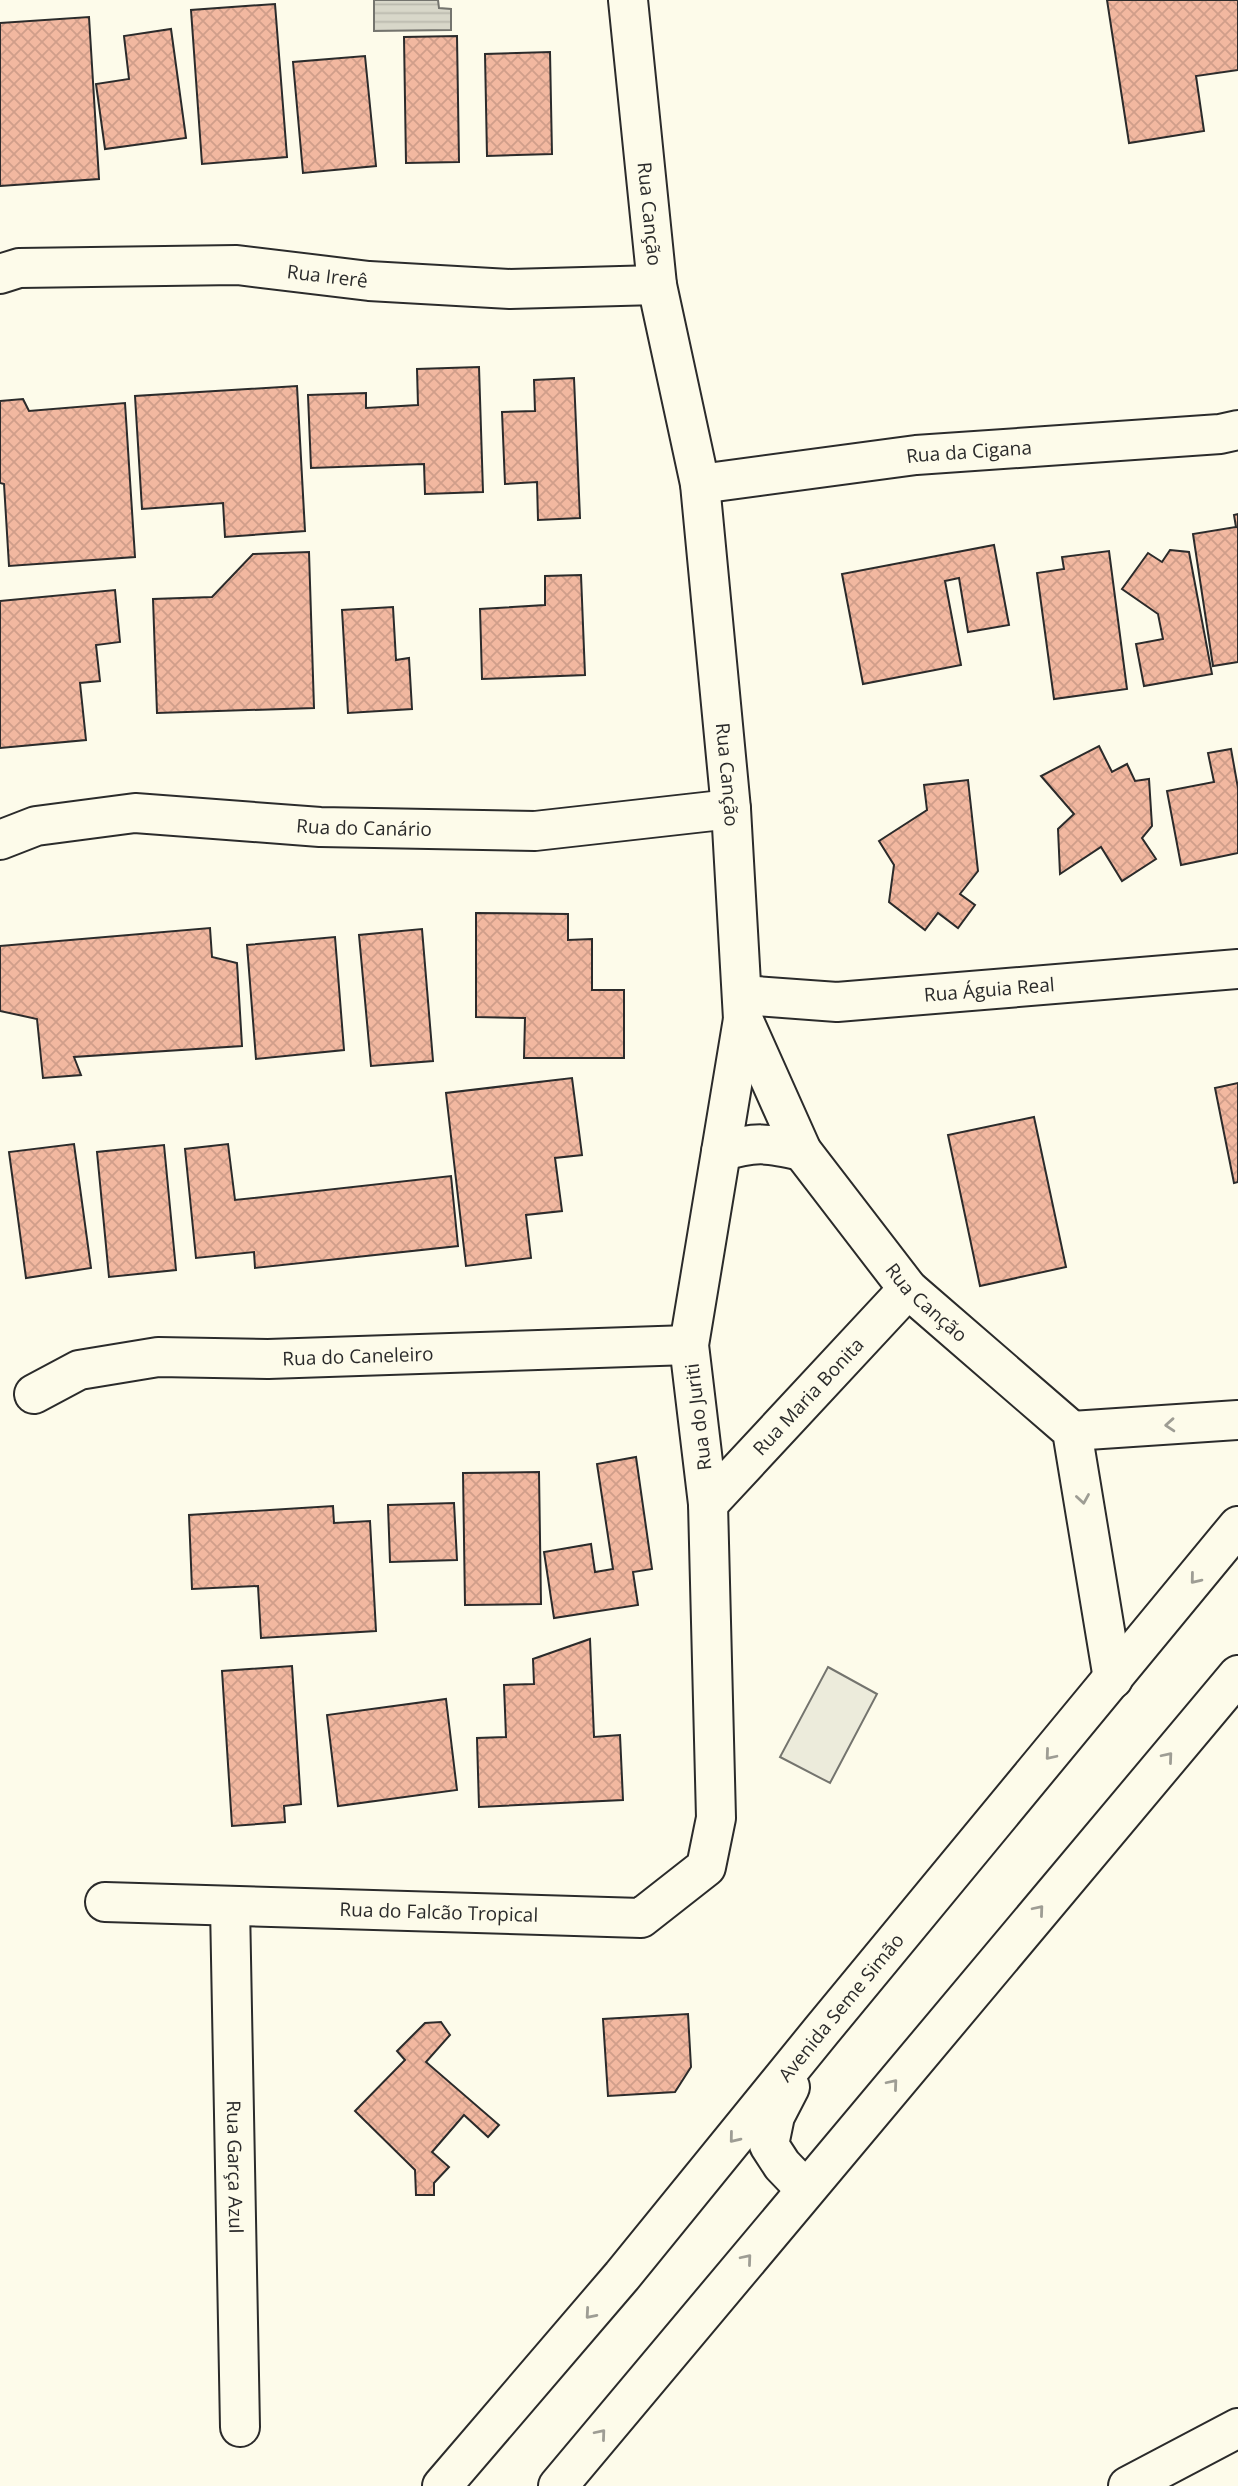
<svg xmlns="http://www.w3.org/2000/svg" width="1238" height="2486" font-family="'Open Sans',sans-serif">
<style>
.pitch{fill:#ecebdb;stroke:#74746e;stroke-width:2}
.water{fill:url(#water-rules);stroke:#74746e;stroke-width:2}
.building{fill:url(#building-cross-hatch);stroke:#2b2b2b;stroke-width:2}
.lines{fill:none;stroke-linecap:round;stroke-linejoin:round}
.minor-casing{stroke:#2b2b2b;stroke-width:42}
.major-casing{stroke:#2b2b2b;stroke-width:42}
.minor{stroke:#fdfbea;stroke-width:38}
.major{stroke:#fdfbea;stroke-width:38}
.oneway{stroke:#9e9d94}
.labels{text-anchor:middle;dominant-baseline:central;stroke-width:5;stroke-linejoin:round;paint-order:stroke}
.street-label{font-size:19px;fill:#2b2b2b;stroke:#fdfbea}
</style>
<defs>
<pattern id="water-rules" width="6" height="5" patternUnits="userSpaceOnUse" patternTransform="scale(1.75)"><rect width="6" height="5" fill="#d8d7c9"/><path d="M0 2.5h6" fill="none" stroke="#bab9ad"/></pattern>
<pattern id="building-cross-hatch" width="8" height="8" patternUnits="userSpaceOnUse" patternTransform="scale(1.75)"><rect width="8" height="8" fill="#f2b8a0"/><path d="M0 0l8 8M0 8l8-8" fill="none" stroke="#d09e8a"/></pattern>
</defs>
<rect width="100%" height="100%" fill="#fdfbea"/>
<polygon class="pitch" points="828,1667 877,1694 830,1783 780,1757"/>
<polygon class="water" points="374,0 438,0 439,8 451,9 451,30 374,31"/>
<g class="building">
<polygon points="1107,0 1238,0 1238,70 1196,76 1204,131 1129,143"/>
<polygon points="275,4 287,157 202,164 191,10"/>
<polygon points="89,17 99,179 0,186 0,23"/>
<polygon points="171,29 186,138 105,149 96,84 129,79 124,36"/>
<polygon points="457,36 459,162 406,163 404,37"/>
<polygon points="550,52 552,154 487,156 485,54"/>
<polygon points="365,56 376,166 303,173 293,62"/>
<polygon points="479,367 483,492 425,494 424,464 311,468 308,395 366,393 366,408 418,405 417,369"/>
<polygon points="574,378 580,518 538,520 537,482 505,484 502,412 535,411 534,380"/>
<polygon points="297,386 305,531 225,537 223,503 142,509 135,396"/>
<polygon points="23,399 29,411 125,403 135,557 9,566 4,484 0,483 0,401"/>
<polygon points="1238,514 1238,662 1213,666 1193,534 1236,527 1234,515"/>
<polygon points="994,545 1009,625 968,632 959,578 945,581 961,665 863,684 842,574"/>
<polygon points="1170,550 1189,552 1212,674 1144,686 1136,644 1163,639 1158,614 1122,589 1148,553 1162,562"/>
<polygon points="1109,551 1127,689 1054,699 1037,573 1064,569 1062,557"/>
<polygon points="309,552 314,708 157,713 153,599 212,597 253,554"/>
<polygon points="581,575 585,675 482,679 480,609 545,605 545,576"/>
<polygon points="115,590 120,642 96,645 100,681 80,683 86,740 0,748 0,601"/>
<polygon points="393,607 396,660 409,658 412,709 348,713 342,610"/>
<polygon points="1099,746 1112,772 1127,764 1135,781 1149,779 1152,826 1142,838 1156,859 1122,881 1101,847 1060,874 1058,829 1074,814 1041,776"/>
<polygon points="1231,749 1238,788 1238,853 1181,865 1167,791 1214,782 1208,753"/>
<polygon points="968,780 978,871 960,894 975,905 958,928 938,913 925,930 889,902 894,865 879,841 927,810 924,785"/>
<polygon points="476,913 568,914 568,940 592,939 592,990 624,990 624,1058 524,1058 525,1018 476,1017"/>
<polygon points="210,928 212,957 237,963 242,1046 74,1057 81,1075 43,1078 37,1019 0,1011 0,946"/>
<polygon points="422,929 433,1061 371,1066 359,935"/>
<polygon points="335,937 344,1050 256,1059 247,945"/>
<polygon points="572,1078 582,1155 555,1158 562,1211 526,1215 531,1258 466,1266 446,1093"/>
<polygon points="1238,1083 1238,1182 1234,1183 1215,1088"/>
<polygon points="1034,1117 1066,1267 980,1286 948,1135"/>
<polygon points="74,1144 91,1268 26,1278 9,1152"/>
<polygon points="228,1144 235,1200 451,1176 458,1246 255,1268 254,1252 196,1258 185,1149"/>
<polygon points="164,1145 176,1270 109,1277 97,1152"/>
<polygon points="636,1457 652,1569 633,1572 638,1605 554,1618 544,1552 591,1544 595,1572 613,1569 597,1464"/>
<polygon points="539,1472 541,1604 465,1605 463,1473"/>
<polygon points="454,1503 457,1560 390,1562 388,1505"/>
<polygon points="333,1506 334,1523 370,1521 376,1631 261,1638 258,1586 192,1589 189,1515"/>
<polygon points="590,1639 594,1737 620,1735 623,1800 479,1807 477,1738 506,1737 504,1685 534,1684 533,1659"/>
<polygon points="292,1666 301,1804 284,1806 285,1822 232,1826 222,1671"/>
<polygon points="446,1699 457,1790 338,1806 327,1715"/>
<polygon points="688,2014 691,2067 675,2092 608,2096 603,2019"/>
<polygon points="441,2022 450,2035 426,2062 499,2125 488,2137 464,2115 432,2152 449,2167 434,2183 434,2195 416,2195 415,2170 355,2111 405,2060 397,2051 425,2023"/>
</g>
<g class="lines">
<g class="minor-casing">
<g id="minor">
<path id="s1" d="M628,0L657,285L700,484L731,809L743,1019L802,1151L908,1289L1072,1431L1113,1679"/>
<path id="s2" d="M0,274L19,268L237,265L369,281L510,289L657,285"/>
<path id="s3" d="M700,484L916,455L1220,434L1238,430"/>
<path id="s4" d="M0,840L36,826L135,813L320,827L535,831L731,809"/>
<path id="s5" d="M742,995L837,1002L1238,969"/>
<path d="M721,1152C755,1141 767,1143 802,1151"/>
<path id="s6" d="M34,1394L79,1370L158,1357L268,1359L689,1345"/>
<polyline points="1072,1431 1238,1420"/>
<path id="s7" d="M708,1504L908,1289"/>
<path id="s8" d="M105,1902L641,1918L706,1867L716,1818L708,1504L689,1345L743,1019"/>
<path id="s9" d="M230,1906L240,2427"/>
<polyline points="1128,2486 1238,2428"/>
</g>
</g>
<g class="major-casing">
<g id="major">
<polyline points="790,2087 775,2116 769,2145 782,2165 805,2189"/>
<path id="s10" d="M442,2486L622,2276L822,2030L1238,1526"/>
<polyline points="558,2486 1238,1675"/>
</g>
</g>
<use href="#minor" class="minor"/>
<use href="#major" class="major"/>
</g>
<defs><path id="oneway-chevron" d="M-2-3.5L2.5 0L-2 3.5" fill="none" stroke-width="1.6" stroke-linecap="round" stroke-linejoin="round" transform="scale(1.75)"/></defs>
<g class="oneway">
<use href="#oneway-chevron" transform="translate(1170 1425) rotate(176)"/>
<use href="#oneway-chevron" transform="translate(1083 1499) rotate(81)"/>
<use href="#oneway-chevron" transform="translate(1195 1579) rotate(129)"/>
<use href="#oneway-chevron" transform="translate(1050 1755) rotate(130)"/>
<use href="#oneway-chevron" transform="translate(1168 1757) rotate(-50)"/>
<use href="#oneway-chevron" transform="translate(1039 1910) rotate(-50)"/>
<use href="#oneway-chevron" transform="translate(893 2084) rotate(-50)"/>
<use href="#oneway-chevron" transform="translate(734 2138) rotate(129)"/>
<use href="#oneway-chevron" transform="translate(747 2259) rotate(-50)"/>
<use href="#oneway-chevron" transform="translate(590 2314) rotate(131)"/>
<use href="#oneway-chevron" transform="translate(601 2434) rotate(-50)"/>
</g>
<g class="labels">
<g class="street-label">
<text stroke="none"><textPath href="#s1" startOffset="215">Rua Canção</textPath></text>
<text stroke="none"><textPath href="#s2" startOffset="329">Rua Irerê</textPath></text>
<text stroke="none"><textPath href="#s3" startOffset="271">Rua da Cigana</textPath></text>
<text stroke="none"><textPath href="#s1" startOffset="782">Rua Canção</textPath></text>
<text stroke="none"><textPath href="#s4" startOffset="368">Rua do Canário</textPath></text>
<text stroke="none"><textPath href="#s5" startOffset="248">Rua Águia Real</textPath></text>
<text stroke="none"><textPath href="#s1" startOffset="1368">Rua Canção</textPath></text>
<text stroke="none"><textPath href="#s6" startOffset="331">Rua do Caneleiro</textPath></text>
<text stroke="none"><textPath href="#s7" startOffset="147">Rua Maria Bonita</textPath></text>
<text transform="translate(698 1417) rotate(-97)">Rua do Juriti</text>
<text stroke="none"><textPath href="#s8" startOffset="334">Rua do Falcão Tropical</textPath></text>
<text stroke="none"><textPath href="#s10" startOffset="623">Avenida Seme Simão</textPath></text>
<text stroke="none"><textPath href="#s9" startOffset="261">Rua Garça Azul</textPath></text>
</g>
</g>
</svg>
